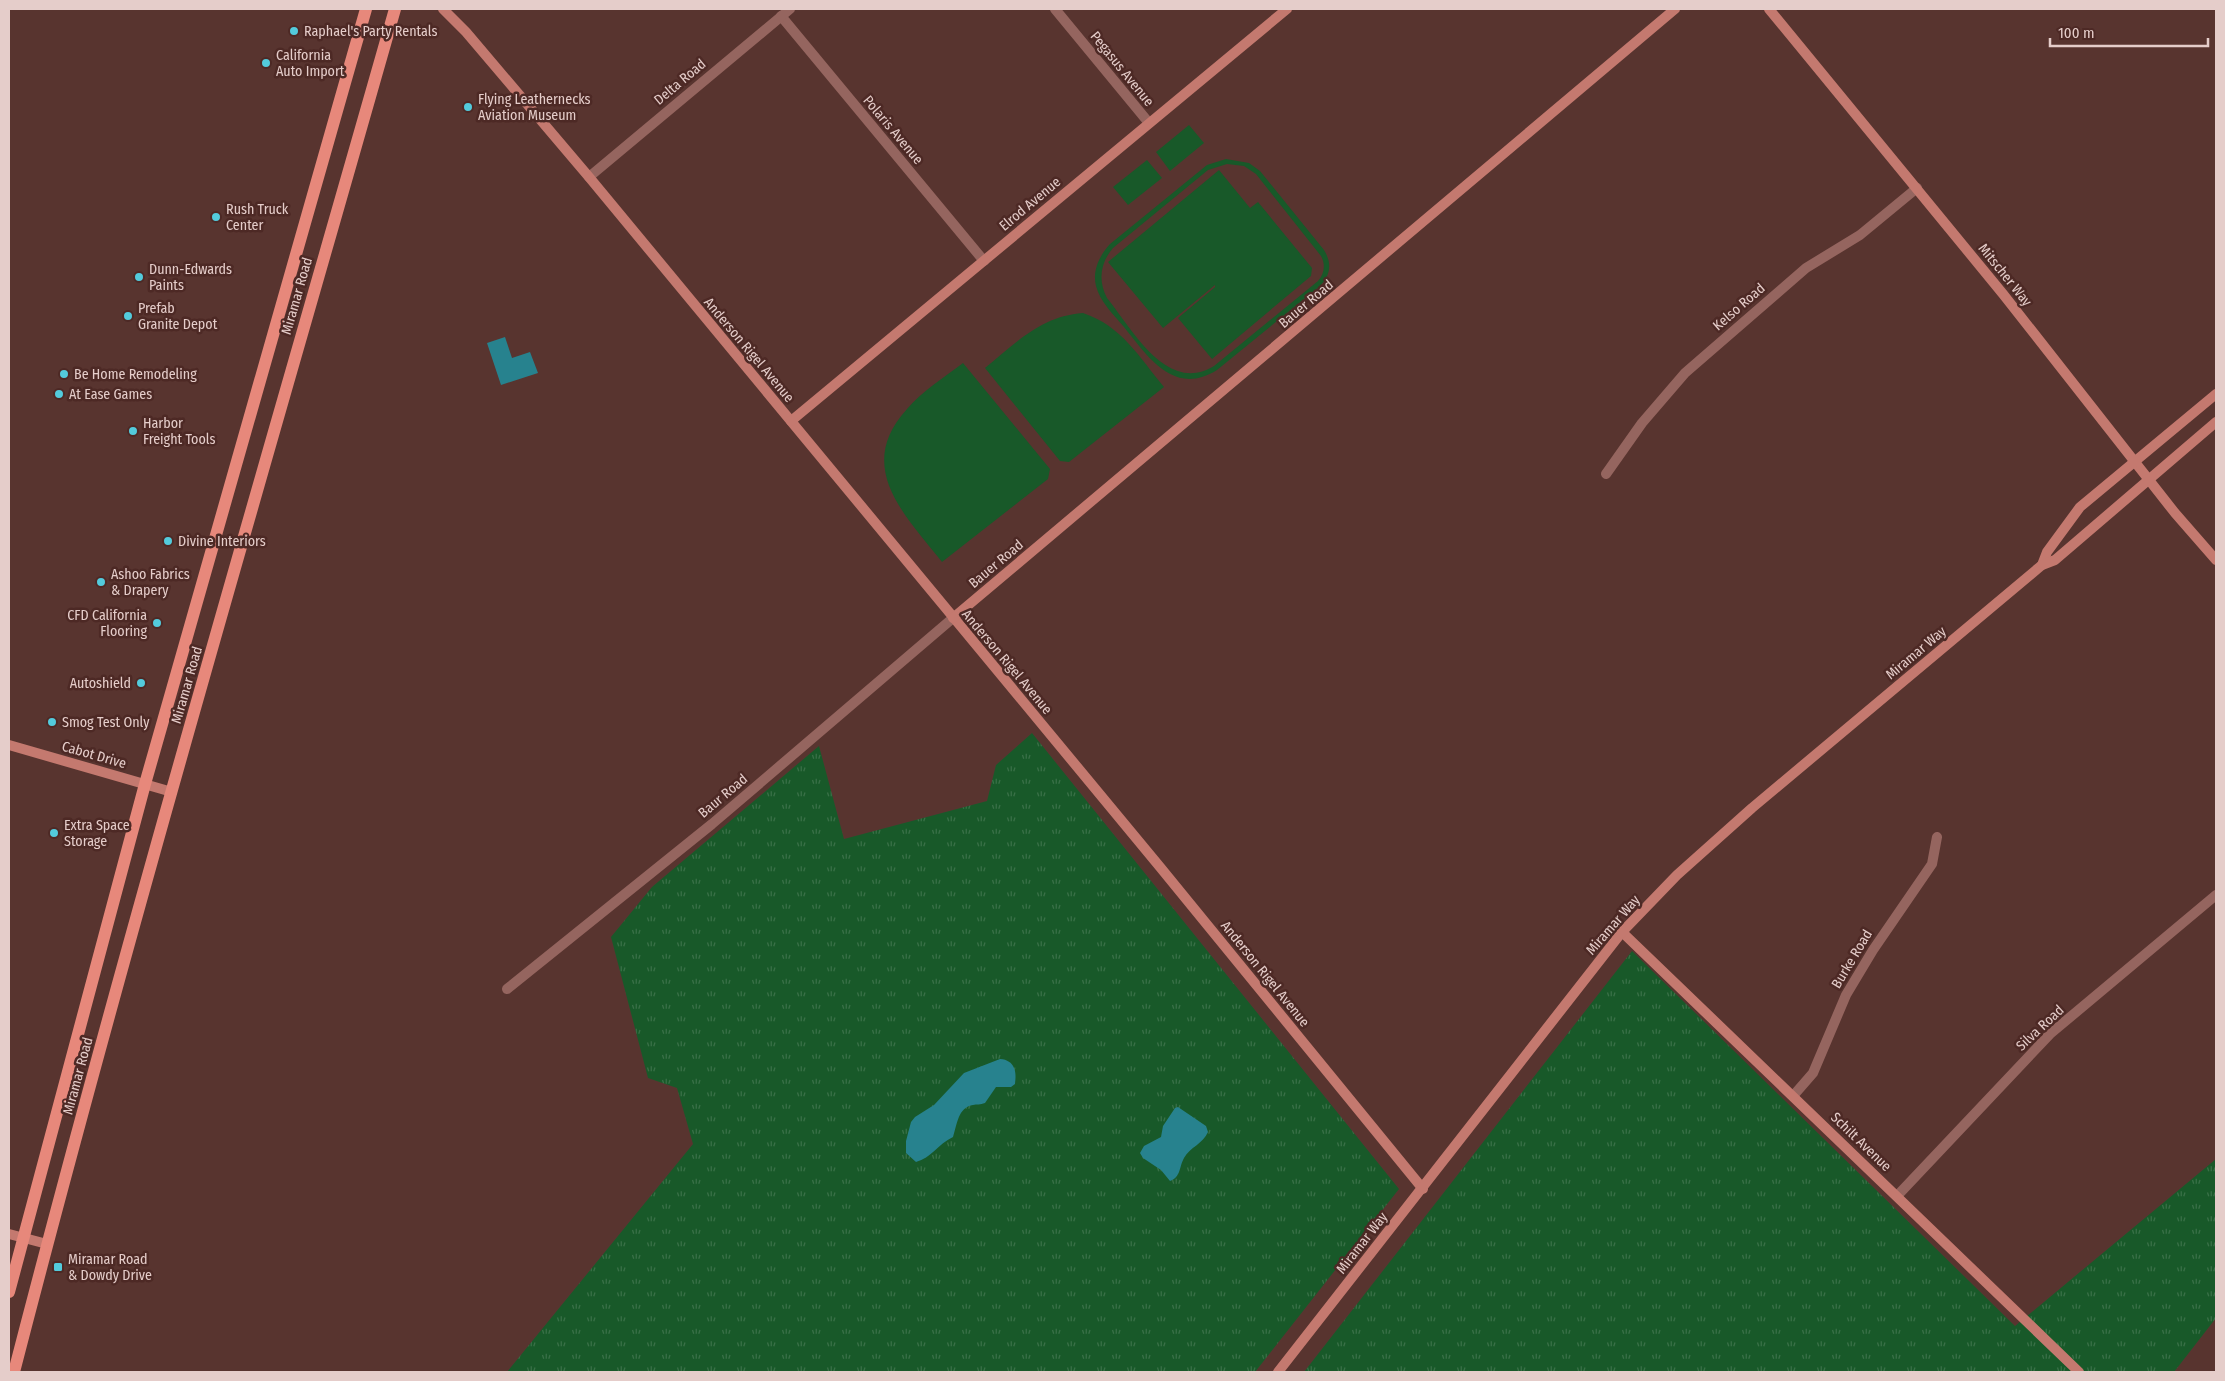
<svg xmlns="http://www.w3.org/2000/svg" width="2225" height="1381" font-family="'Fira Sans Condensed',sans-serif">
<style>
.grass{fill:url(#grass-tufts)}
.pitch{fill:#185929;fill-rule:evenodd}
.water{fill:#27828e}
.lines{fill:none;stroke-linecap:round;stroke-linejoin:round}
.street{stroke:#95655f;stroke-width:10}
.secondary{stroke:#c4796f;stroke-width:10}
.primary{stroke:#e7887b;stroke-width:12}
.poi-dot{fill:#53cbdc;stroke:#4d2925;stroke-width:2}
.labels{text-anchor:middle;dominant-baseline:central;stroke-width:5;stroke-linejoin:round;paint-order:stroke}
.poi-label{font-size:14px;fill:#e5cdca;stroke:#4d2925;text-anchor:start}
.street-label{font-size:14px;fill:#e5cdca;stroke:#4d2925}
</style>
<defs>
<pattern id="grass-tufts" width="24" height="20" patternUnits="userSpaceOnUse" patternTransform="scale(1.25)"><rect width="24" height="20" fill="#185929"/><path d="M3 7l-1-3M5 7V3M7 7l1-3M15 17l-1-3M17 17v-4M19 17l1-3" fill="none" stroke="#397047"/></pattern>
</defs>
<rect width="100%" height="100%" fill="#58342f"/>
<g class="grass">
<polygon points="1032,733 1399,1189 1255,1372 507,1372 693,1144 677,1088 648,1078 611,937 652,887 819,746 844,839 987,801 996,765"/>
<polygon points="1632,951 2015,1326 2216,1159 2216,1318 2174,1372 1304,1372"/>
</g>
<g class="pitch">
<polygon points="1189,125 1204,143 1170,171 1156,152"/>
<path d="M1226,159L1249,163L1260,171L1324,250C1332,263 1331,275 1320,286L1217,370C1174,397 1148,357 1124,327C1114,315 1100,302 1096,286C1092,270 1100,255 1110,244L1207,165ZM1227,164L1244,166L1256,174L1321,256C1326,265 1324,274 1318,281L1214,366C1167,395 1132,329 1107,298C1098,281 1100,263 1113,248L1208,170Z"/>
<polygon points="1147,160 1162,178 1128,205 1113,187"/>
<polygon points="1219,170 1250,208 1258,202 1312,268 1311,276 1212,359 1178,318 1215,287 1215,285 1163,328 1108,262"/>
<path d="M1083,313C1122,326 1139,357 1164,387L1069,462L1060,461L985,368C1016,343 1041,316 1083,313Z"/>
<path d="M963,363L1050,469L1048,479L942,562C905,515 854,467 907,409C922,391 945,377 963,363Z"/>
</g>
<g class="water">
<polygon points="505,337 512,358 530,352 538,373 501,385 487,343"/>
<path d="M1000,1059C1015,1060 1017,1072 1015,1084L1011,1087H996L985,1103C980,1105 977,1104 973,1105C958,1107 957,1125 953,1137C938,1144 931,1158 916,1162L906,1153V1141L911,1122L915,1117L934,1105L964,1073Z"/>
<path d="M1178,1107L1206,1126L1208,1132C1203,1144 1190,1147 1184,1158C1179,1167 1181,1177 1170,1181L1161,1170L1143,1158L1140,1153L1144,1146L1161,1137L1163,1126L1175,1108Z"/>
</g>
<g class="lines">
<g class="street">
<polyline points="1055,9 1149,123"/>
<polyline points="781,16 984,261"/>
<polyline points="589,177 790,9"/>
<polyline points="1606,474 1642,423 1685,373 1806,268 1860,235 1917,188"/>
<polyline points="507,989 712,824 953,618"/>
<polyline points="1793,1096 1813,1073 1846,995 1873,950 1932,864 1937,837"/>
<polyline points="1897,1196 2050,1034 2216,895"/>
</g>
<g class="secondary">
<polyline points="443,9 466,32 589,177 1160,867 1423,1189"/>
<polyline points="1769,9 2003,294 2175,513 2216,560"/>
<polyline points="791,421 1287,9"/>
<polyline points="2042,565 2047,552 2080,507 2216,394"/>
<polyline points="953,618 1675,9"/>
<polyline points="9,745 172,792"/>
<polyline points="1622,932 2079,1372"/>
<polyline points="9,1234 47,1244"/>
<polyline points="1278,1372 1622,932 1677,875 1752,808 2042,565 2055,560 2216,422"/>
</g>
<g class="primary">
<polyline points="9,1292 145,784 366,9"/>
<path d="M14,1372C132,915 266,463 395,9"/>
</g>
</g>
<g class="poi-dot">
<circle cx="294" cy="31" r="5"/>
<circle cx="266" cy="63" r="5"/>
<circle cx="468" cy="107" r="5"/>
<circle cx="216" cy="217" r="5"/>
<circle cx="139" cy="277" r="5"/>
<circle cx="128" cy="316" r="5"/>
<circle cx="64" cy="374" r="5"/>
<circle cx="59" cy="394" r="5"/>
<circle cx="133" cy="431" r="5"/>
<circle cx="168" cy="541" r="5"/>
<circle cx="101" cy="582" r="5"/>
<circle cx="157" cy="623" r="5"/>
<circle cx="141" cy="683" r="5"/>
<circle cx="52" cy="722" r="5"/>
<circle cx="54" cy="833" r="5"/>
<rect x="53" y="1262" width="10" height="10" rx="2.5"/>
</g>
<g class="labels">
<g class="poi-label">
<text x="304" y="31">Raphael's Party Rentals</text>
<text x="276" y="55">California<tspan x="276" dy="16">Auto Import</tspan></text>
<text x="478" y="99">Flying Leathernecks<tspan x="478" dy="16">Aviation Museum</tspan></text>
<text x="226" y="209">Rush Truck<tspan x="226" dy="16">Center</tspan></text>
<text x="149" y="269">Dunn-Edwards<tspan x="149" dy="16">Paints</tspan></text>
<text x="138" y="308">Prefab<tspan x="138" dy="16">Granite Depot</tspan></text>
<text x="74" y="374">Be Home Remodeling</text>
<text x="69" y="394">At Ease Games</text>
<text x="143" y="423">Harbor<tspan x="143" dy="16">Freight Tools</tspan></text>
<text x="178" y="541">Divine Interiors</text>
<text x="111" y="574">Ashoo Fabrics<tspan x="111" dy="16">&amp; Drapery</tspan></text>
<text x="147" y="615" text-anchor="end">CFD California<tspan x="147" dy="16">Flooring</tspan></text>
<text x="131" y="683" text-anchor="end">Autoshield</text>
<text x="62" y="722">Smog Test Only</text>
<text x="64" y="825">Extra Space<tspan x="64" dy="16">Storage</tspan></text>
<text x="68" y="1259">Miramar Road<tspan x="68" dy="16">&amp; Dowdy Drive</tspan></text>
</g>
<g class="street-label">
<text transform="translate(1122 69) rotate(51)">Pegasus Avenue</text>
<text transform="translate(680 82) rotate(-40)">Delta Road</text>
<text transform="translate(893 130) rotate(50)">Polaris Avenue</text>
<text transform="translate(1030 204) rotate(-40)">Elrod Avenue</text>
<text transform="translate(2005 275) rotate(51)">Mitscher Way</text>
<text transform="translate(297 296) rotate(-74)">Miramar Road</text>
<text transform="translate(1306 304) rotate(-40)">Bauer Road</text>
<text transform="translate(1739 307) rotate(-41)">Kelso Road</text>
<text transform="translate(749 350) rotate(50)">Anderson Rigel Avenue</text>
<text transform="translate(996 564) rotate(-40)">Bauer Road</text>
<text transform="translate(1916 653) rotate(-40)">Miramar Way</text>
<text transform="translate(1007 662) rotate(50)">Anderson Rigel Avenue</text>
<text transform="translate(187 685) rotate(-74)">Miramar Road</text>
<text transform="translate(94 755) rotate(16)">Cabot Drive</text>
<text transform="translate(723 796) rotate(-40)">Baur Road</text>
<text transform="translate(1613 925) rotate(-49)">Miramar Way</text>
<text transform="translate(1852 959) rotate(-59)">Burke Road</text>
<text transform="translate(1265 974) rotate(51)">Anderson Rigel Avenue</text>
<text transform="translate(2040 1028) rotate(-43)">Silva Road</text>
<text transform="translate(78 1076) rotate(-75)">Miramar Road</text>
<text transform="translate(1861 1142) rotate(44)">Schilt Avenue</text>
<text transform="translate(1362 1243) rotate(-52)">Miramar Way</text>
</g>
</g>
<rect width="2225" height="1381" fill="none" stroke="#e5cdca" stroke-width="20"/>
<path d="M2050 38v8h158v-8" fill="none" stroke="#e5cdca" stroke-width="2.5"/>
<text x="2058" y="38" font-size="15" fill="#e5cdca" stroke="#4d2925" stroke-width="4" paint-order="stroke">100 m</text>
</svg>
